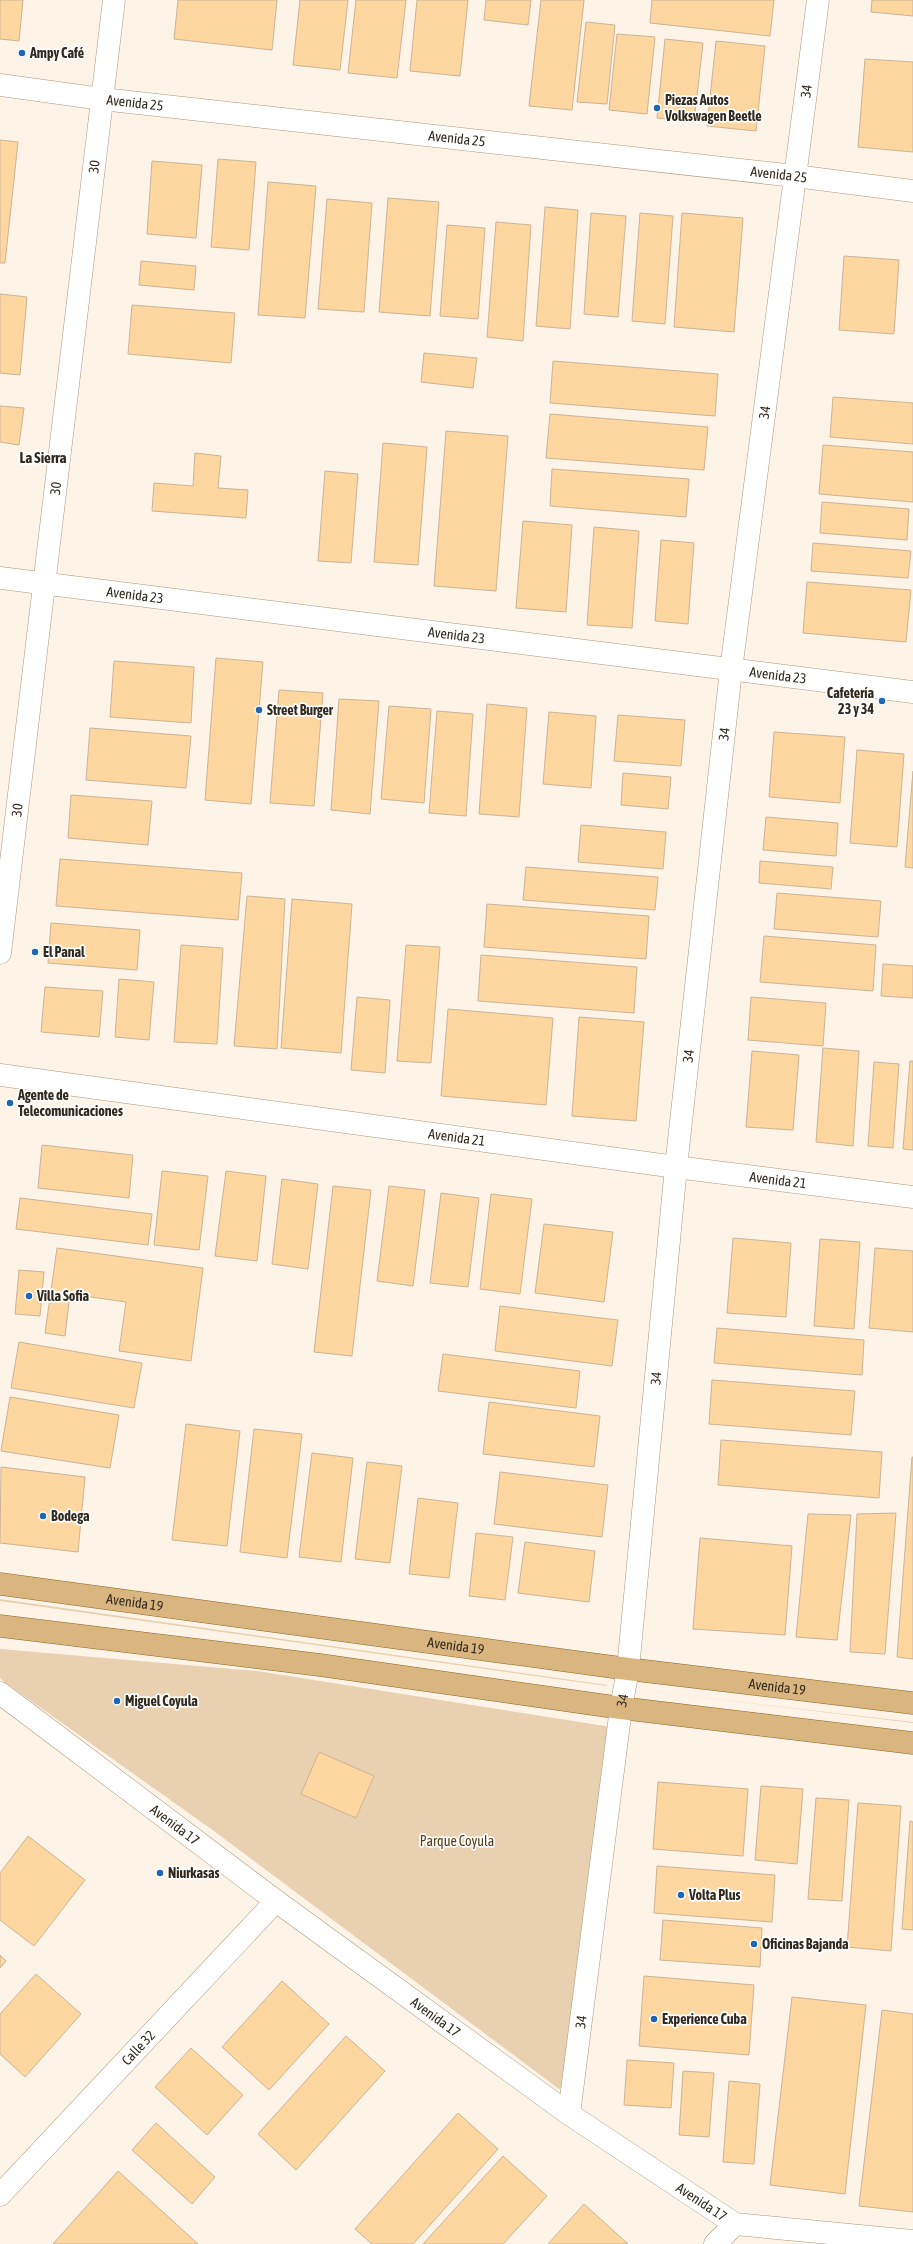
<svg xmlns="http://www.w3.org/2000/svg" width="913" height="2244" font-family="'Asap Condensed',sans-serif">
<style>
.green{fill:#e8d0b0}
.building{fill:#fed69f;stroke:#cbb496}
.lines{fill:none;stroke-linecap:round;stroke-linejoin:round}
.minor-casing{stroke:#ad977a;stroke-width:23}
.major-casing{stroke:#8e6525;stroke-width:23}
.minor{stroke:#fff;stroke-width:22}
.major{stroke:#d9b67f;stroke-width:22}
.poi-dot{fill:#1e66b6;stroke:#fff;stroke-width:1.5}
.labels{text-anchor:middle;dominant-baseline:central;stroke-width:3.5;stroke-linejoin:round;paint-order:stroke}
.poi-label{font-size:14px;font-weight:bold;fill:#32291d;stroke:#fff;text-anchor:start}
.street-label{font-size:14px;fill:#32291d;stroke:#fff}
.park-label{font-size:14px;fill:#573b11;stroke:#fff}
.neighbourhood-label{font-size:15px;font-weight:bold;fill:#32291d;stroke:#fff}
</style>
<rect width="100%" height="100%" fill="#fdf3e7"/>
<g class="green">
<polygon points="0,1599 607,1685 607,1686 0,1601"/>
<polygon points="0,1649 257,1671 611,1727 565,2085 559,2089 214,1831 3,1681 0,1678"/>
<polygon points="630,1689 913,1722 913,1723"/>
</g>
<g class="building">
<polygon points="0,0 23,0 19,41 0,39"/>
<polygon points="178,0 277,0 272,50 174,39"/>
<polygon points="300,0 348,0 340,70 293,65"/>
<polygon points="356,0 406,0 397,78 348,73"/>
<polygon points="417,0 468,0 460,76 410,71"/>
<polygon points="486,0 531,0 528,25 484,20"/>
<polygon points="541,0 584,0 572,110 529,106"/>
<polygon points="652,0 774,0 770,36 650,23"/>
<polygon points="872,0 913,0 913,16 871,12"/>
<polygon points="586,22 615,25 607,104 577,102"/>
<polygon points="617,34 655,37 647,114 609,110"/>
<polygon points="665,39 703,43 694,122 657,118"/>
<polygon points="716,41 765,46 756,131 707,126"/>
<polygon points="865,59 913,62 913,152 858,147"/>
<polygon points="0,140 18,142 5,263 0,263"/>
<polygon points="218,159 256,162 249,250 211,247"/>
<polygon points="152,161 202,165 196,238 147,234"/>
<polygon points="268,182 316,186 305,318 258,315"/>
<polygon points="388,198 439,202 430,316 379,312"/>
<polygon points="327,199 372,203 364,312 318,309"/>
<polygon points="545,207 578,210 570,329 536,326"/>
<polygon points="591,213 626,216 618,317 584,314"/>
<polygon points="640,213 673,216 665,324 632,321"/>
<polygon points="682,213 743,218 734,332 674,327"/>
<polygon points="496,222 531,225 523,341 487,337"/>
<polygon points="447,225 485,228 478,319 440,316"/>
<polygon points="844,256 899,260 894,334 839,330"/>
<polygon points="141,261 196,266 194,290 139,285"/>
<polygon points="0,294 27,297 20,375 0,373"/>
<polygon points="132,305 235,313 231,363 128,354"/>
<polygon points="424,353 477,358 473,388 421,382"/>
<polygon points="553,361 718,374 715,416 550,403"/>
<polygon points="833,397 913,403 913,444 830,437"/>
<polygon points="0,406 24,408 19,445 0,442"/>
<polygon points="550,414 708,427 704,470 546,458"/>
<polygon points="446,431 508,436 496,591 434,586"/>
<polygon points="383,443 427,447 418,565 374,562"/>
<polygon points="823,445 913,452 913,502 819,494"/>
<polygon points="195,453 221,456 218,488 248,490 246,518 152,511 154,483 193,486"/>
<polygon points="552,469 689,479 686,517 550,506"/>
<polygon points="325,471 358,474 351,563 318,561"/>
<polygon points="822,502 909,509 907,540 820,533"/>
<polygon points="523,521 572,525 566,612 516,608"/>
<polygon points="594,527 639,531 632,628 587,625"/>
<polygon points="661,540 694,543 688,624 655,621"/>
<polygon points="813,543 911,551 908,578 811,571"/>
<polygon points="807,582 911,590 906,642 803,633"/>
<polygon points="216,658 263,662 251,804 205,800"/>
<polygon points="114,661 194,667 191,723 110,717"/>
<polygon points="279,690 323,693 314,806 270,803"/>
<polygon points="339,699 379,701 370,814 331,810"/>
<polygon points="487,704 527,708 519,817 479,814"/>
<polygon points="389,706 431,709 424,803 381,799"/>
<polygon points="437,711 473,714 466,816 429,813"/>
<polygon points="549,712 596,716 591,788 543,784"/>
<polygon points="618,715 685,720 681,766 614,761"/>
<polygon points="90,728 191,736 186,788 86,780"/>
<polygon points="774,732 845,737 840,803 769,797"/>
<polygon points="857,750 904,754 897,847 850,843"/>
<polygon points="913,771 913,868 905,867"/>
<polygon points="623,773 671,777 668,809 621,805"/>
<polygon points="71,795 152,801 148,845 68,838"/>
<polygon points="766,817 838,823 836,856 763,850"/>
<polygon points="581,825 666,832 663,869 578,862"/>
<polygon points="60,859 242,873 238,920 56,906"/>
<polygon points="760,861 833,867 831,889 759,883"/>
<polygon points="526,867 658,877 655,910 523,900"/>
<polygon points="777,893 881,901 878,937 774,929"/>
<polygon points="247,896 285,899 277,1049 234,1046"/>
<polygon points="292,899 352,904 341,1053 281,1048"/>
<polygon points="487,904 649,916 646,959 484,947"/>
<polygon points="51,923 140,930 137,970 48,963"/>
<polygon points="764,936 876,945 873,991 760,982"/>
<polygon points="181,945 223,948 217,1044 174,1042"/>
<polygon points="406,945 440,947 431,1063 397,1061"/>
<polygon points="481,955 637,967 634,1013 478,1001"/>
<polygon points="883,964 913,966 913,998 881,996"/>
<polygon points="119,979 154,982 149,1040 115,1037"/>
<polygon points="45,987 103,991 99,1037 41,1032"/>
<polygon points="357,997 390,1000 385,1073 351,1070"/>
<polygon points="751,997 826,1003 823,1046 748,1040"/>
<polygon points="448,1009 553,1018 546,1105 441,1096"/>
<polygon points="579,1017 644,1022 636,1121 572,1116"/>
<polygon points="823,1048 859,1051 853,1146 816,1142"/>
<polygon points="752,1051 799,1055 793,1130 746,1127"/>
<polygon points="910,1061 913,1061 913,1150 903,1149"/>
<polygon points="874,1062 899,1064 893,1148 868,1146"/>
<polygon points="42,1145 133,1155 129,1198 38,1188"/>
<polygon points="162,1171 208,1176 199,1250 154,1245"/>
<polygon points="226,1171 266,1176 257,1261 215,1256"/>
<polygon points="282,1179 318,1184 308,1269 272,1264"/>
<polygon points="333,1186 371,1190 352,1356 314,1352"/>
<polygon points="389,1186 425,1190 413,1286 377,1281"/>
<polygon points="441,1193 479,1198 468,1287 430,1283"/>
<polygon points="491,1194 532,1199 520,1294 480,1289"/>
<polygon points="20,1198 152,1214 148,1245 16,1229"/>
<polygon points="544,1224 613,1232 604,1302 535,1293"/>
<polygon points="733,1238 791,1243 786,1317 727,1313"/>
<polygon points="820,1239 860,1242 854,1329 814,1326"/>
<polygon points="57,1248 203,1268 191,1361 119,1351 126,1302 70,1294 65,1336 45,1333"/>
<polygon points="875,1248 913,1251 913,1332 869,1328"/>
<polygon points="19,1270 44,1272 40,1316 15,1314"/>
<polygon points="500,1306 618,1320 612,1366 495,1351"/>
<polygon points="717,1328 864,1340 862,1375 714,1363"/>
<polygon points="19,1342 142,1363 134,1408 11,1388"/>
<polygon points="443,1354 580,1371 576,1408 438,1391"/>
<polygon points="712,1380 855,1391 851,1435 709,1424"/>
<polygon points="10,1397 119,1415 110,1468 1,1451"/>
<polygon points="489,1402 600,1416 594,1467 483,1454"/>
<polygon points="186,1424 240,1431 227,1546 172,1540"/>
<polygon points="254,1429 302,1434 287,1558 240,1552"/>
<polygon points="721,1440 882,1452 879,1498 718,1485"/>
<polygon points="312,1453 353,1458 341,1562 299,1557"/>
<polygon points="912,1457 913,1457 913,1659 897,1657"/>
<polygon points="367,1462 402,1466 390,1563 355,1559"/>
<polygon points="1,1467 85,1477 78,1552 0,1543"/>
<polygon points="500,1472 608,1485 602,1537 494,1524"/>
<polygon points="418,1498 458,1503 449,1578 409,1574"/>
<polygon points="896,1513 885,1654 850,1652 857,1514"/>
<polygon points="808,1514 851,1515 837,1640 796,1637"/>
<polygon points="476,1533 513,1537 505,1600 469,1596"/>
<polygon points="700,1538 792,1546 785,1635 693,1629"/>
<polygon points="525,1542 595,1551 589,1602 518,1593"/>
<polygon points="319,1752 374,1776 356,1818 301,1794"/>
<polygon points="658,1782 748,1789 743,1856 653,1849"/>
<polygon points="761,1786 803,1789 797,1864 755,1860"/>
<polygon points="816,1798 849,1800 842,1901 808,1899"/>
<polygon points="858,1803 901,1806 891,1951 847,1947"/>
<polygon points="910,1821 913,1822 913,1930 902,1929"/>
<polygon points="28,1836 85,1880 34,1946 0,1920 0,1873"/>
<polygon points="657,1866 775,1875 772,1922 654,1913"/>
<polygon points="663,1920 762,1928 760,1967 660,1960"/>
<polygon points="0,1955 6,1961 0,1968"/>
<polygon points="36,1974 81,2014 25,2077 0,2054 0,2014"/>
<polygon points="644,1976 754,1985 749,2055 639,2046"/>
<polygon points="282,1981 329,2024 269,2090 222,2047"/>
<polygon points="792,1997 866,2005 845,2194 770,2185"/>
<polygon points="882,2010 913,2014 913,2212 859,2206"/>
<polygon points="346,2036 385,2071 296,2170 258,2134"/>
<polygon points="191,2048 243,2095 207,2135 155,2087"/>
<polygon points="627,2060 674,2063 671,2108 624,2105"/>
<polygon points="683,2071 714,2073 709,2137 679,2135"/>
<polygon points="729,2081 760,2084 754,2164 723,2162"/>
<polygon points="458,2113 498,2149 413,2244 372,2244 355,2229"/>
<polygon points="156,2123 215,2177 192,2204 132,2150"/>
<polygon points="503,2156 547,2196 503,2244 423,2244"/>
<polygon points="118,2171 198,2244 53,2244"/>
<polygon points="584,2204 628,2244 548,2244"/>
</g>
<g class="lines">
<g class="minor-casing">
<g id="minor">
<path id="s1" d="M0,85L102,99L795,176L913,191"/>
<path id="s2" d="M0,578L913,692"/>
<path id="s3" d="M0,953L114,0"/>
<path id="s4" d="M0,1075L676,1167L913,1197"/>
<path id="s5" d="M0,1693L276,1901L569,2114L735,2224L913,2241"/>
<path id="s6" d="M569,2114L621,1708L628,1669L676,1167L731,670L818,0"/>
<path id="s7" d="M0,2195L276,1901"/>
<polyline points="715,2244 735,2224"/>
</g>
</g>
<g class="major-casing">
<g id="major">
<path id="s8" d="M0,1584L628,1669L913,1703"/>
<polyline points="0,1626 320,1665 621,1708 913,1743"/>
</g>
</g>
<use href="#minor" class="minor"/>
<use href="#major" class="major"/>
</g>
<g class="poi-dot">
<circle cx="22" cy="53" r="4"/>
<circle cx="657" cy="108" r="4"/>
<circle cx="882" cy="701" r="4"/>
<circle cx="259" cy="710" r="4"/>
<circle cx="35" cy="952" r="4"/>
<circle cx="10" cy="1103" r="4"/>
<circle cx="29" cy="1296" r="4"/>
<circle cx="43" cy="1516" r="4"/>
<circle cx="117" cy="1701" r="4"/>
<circle cx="160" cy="1873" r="4"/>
<circle cx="681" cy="1895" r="4"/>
<circle cx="754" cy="1944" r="4"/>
<circle cx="654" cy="2019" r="4"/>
</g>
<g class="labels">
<g class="poi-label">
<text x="30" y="53">Ampy Café</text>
<text x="665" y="100">Piezas Autos<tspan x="665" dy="16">Volkswagen Beetle</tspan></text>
<text x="874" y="693" text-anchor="end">Cafetería<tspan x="874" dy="16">23 y 34</tspan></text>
<text x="267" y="710">Street Burger</text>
<text x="43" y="952">El Panal</text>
<text x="18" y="1095">Agente de<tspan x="18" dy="16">Telecomunicaciones</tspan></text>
<text x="37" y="1296">Villa Sofia</text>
<text x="51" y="1516">Bodega</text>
<text x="125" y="1701">Miguel Coyula</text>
<text x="168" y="1873">Niurkasas</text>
<text x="689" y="1895">Volta Plus</text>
<text x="762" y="1944">Oficinas Bajanda</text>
<text x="662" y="2019">Experience Cuba</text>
</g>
<g class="street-label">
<text stroke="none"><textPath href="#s6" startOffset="2037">34</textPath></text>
<text stroke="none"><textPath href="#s1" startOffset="136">Avenida 25</textPath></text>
<text stroke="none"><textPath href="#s1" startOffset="460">Avenida 25</textPath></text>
<text stroke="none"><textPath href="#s3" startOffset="792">30</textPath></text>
<text stroke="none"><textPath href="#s1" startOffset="784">Avenida 25</textPath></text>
<text stroke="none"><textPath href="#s6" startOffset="1713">34</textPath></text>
<text stroke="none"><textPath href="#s3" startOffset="468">30</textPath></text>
<text stroke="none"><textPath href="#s2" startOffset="136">Avenida 23</textPath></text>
<text stroke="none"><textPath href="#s2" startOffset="460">Avenida 23</textPath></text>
<text stroke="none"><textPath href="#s2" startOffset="784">Avenida 23</textPath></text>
<text stroke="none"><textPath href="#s6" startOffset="1389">34</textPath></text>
<text stroke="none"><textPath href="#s3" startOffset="144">30</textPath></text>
<text stroke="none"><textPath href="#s6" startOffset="1065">34</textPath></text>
<text stroke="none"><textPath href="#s4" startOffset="461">Avenida 21</textPath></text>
<text stroke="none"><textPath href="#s4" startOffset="785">Avenida 21</textPath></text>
<text stroke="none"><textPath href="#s6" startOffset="741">34</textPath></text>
<text stroke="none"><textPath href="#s8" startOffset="136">Avenida 19</textPath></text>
<text stroke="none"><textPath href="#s8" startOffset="460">Avenida 19</textPath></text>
<text stroke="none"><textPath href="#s8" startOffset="784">Avenida 19</textPath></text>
<text stroke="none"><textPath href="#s6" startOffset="417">34</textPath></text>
<text stroke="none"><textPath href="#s5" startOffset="219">Avenida 17</textPath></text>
<text stroke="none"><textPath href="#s5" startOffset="543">Avenida 17</textPath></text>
<text stroke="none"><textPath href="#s6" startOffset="93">34</textPath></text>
<text stroke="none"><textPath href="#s7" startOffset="202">Calle 32</textPath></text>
<text stroke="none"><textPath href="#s5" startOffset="867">Avenida 17</textPath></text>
</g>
<g class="park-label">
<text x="457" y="1841">Parque Coyula</text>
</g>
<g class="neighbourhood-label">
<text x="43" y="457">La Sierra</text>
</g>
</g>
</svg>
